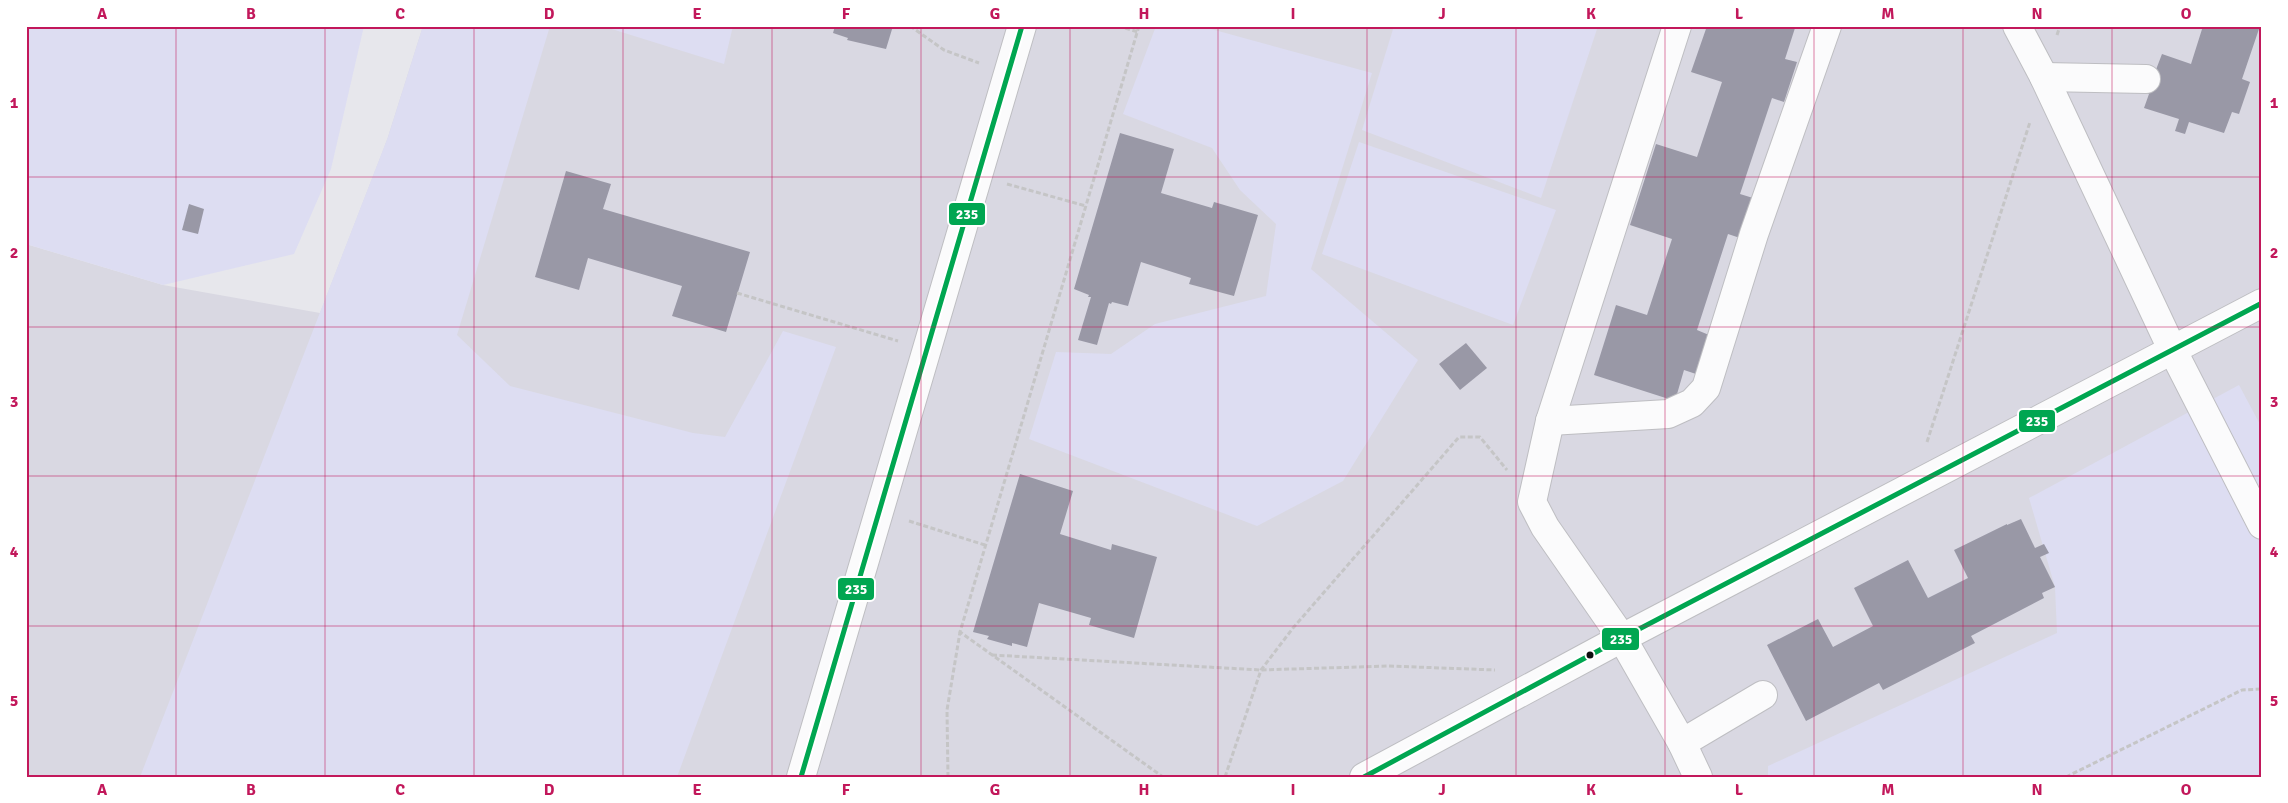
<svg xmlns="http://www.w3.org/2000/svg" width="2288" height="803" font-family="Signika,sans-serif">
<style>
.built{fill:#d9d8e2}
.green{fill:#ddddf2}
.building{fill:#9998a6}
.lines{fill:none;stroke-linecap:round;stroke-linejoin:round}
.minor-casing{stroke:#bebec2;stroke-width:30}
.path{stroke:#c5c5c6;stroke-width:3;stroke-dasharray:5 2.5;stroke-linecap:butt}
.minor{stroke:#fbfbfc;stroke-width:28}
.bus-1-casing{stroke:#fff;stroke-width:9}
.bus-1{stroke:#00a651;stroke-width:5}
.grid{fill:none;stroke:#c2185b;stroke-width:1;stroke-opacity:0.55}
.bus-dot{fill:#0f0f11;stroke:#fff;stroke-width:2}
.line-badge{stroke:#fff;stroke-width:2}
.badge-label{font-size:14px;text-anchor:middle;font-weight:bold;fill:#fff}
.neatline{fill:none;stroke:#c2185b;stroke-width:2}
.grid-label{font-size:16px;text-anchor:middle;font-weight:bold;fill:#c2185b}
</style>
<rect width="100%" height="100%" fill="#e7e7ec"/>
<polygon class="built" points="423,26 2262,26 2262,777 26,777 26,244 163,285 320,313 387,140"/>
<g class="green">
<polygon points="26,26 364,26 331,169 294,254 163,285 26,244"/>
<polygon points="423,26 550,26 457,335 510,386 693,433 725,437 783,331 836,347 677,777 140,777 388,137"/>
<polygon points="602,26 733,26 724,64"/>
<polygon points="1156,26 1200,26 1372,73 1311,269 1418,360 1343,481 1257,526 1029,439 1056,352 1111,354 1155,324 1266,296 1276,224 1240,190 1212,148 1123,114"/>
<polygon points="1394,26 1598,26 1541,198 1362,130"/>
<polygon points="1359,142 1556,210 1513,325 1322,254"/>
<polygon points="2239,385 2262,428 2262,777 1768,777 1768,766 2057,633 2055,587 2029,498"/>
</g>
<g class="building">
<polygon points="835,26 893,26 886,49 847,40 848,38 833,33"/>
<polygon points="1707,26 1793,26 1795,28 1785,59 1797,62 1784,102 1772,98 1740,194 1753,198 1740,238 1728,234 1697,330 1709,335 1696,374 1684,370 1675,401 1594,375 1616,305 1647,315 1672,239 1630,225 1656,144 1697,157 1722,82 1691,72"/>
<polygon points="2203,26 2260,26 2242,79 2250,82 2239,114 2232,112 2224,133 2189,122 2185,134 2175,131 2179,119 2144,108 2149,94 2147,93 2162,54 2191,64"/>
<polygon points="1120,133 1174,149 1161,193 1212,208 1214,202 1258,215 1234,296 1189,284 1191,278 1141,262 1128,306 1112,302 1111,304 1109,303 1097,345 1078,340 1091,297 1088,297 1089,295 1074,289"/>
<polygon points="566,171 611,184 603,209 750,252 726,332 672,316 682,286 588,258 579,290 535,277"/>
<polygon points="189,204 204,209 198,234 182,230"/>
<polygon points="1466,343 1487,368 1460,390 1439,364"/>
<polygon points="1020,474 1073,491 1060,534 1111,550 1112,544 1157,557 1134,638 1089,625 1091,618 1039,603 1027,647 1012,643 1012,646 987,639 989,636 973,632"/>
<polygon points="2021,519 2035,548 2044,544 2049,553 2040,557 2055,587 2042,593 2044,598 1971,636 1975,643 1883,690 1879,683 1806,721 1767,645 1818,619 1833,647 1873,626 1854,588 1908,560 1928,598 1968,578 1954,550 2007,524 2007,525"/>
</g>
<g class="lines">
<g class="minor-casing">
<g id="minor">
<polyline points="1677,26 1550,421 1532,502 1545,527 1622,638 1682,743 1698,777"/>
<polyline points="2017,26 2044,77 2172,349 2262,525"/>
<polyline points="2044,77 2146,79"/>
<polyline points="1550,421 1668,414 1692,403 1706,388 1754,234 1827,26"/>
<polyline points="1682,743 1763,695"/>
<polyline points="801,777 1022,26"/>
<polyline points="1364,777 1622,638 2262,303"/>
</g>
</g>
<g class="path">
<polyline points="910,26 944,50 979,63"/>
<polyline points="1118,26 1138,32"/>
<polyline points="1139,26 960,632 1163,777"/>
<polyline points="2057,35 2060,26"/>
<polyline points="1007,184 1086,206"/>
<polyline points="737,293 898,341"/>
<polyline points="1927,442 2030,122"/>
<polyline points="909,521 985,545"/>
<polyline points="992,655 1261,670 1389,666 1495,670"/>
<polyline points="948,777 947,710 960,632"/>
<polyline points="1225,777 1261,670 1293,628 1459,437 1480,437 1507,470"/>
<polyline points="2066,777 2242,690 2262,689"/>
</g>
<use href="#minor" class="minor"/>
<g class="bus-1-casing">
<g id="bus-1">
<polyline points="801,777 1022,26"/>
<polyline points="1364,777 1622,638 2262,303"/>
</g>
</g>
<use href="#bus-1" class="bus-1"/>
</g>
<path class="grid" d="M176,26V777M325,26V777M474,26V777M623,26V777M772,26V777M921,26V777M1070,26V777M1218,26V777M1367,26V777M1516,26V777M1665,26V777M1814,26V777M1963,26V777M2112,26V777M26,177H2262M26,327H2262M26,476H2262M26,626H2262"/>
<circle class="bus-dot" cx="1590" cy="655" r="4.5"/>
<g class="line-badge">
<rect x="948" y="202" width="38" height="24" rx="5" fill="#00a651"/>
<rect x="2018" y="409" width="38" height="24" rx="5" fill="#00a651"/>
<rect x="837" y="577" width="38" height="24" rx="5" fill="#00a651"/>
<rect x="1601" y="627" width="39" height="24" rx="5" fill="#00a651"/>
</g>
<g class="badge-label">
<text x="967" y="219">235</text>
<text x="2037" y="426">235</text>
<text x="856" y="594">235</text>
<text x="1621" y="644">235</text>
</g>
<rect width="2288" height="803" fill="none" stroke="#ffffff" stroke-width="55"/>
<rect x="28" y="28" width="2232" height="748" class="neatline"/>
<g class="grid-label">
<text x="102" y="19">A</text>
<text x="251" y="19">B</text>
<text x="400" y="19">C</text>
<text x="549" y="19">D</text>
<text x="697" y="19">E</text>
<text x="846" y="19">F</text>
<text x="995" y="19">G</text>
<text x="1144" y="19">H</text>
<text x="1293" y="19">I</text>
<text x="1442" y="19">J</text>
<text x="1591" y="19">K</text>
<text x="1739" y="19">L</text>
<text x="1888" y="19">M</text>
<text x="2037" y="19">N</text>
<text x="2186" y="19">O</text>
<text x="14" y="108">1</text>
<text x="2274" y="108">1</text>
<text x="14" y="258">2</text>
<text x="2274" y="258">2</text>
<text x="14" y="407">3</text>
<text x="2274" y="407">3</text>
<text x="14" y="557">4</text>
<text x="2274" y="557">4</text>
<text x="14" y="706">5</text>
<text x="2274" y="706">5</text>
<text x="102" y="795">A</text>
<text x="251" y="795">B</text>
<text x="400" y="795">C</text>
<text x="549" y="795">D</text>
<text x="697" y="795">E</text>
<text x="846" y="795">F</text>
<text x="995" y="795">G</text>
<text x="1144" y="795">H</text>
<text x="1293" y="795">I</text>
<text x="1442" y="795">J</text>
<text x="1591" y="795">K</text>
<text x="1739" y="795">L</text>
<text x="1888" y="795">M</text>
<text x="2037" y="795">N</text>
<text x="2186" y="795">O</text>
</g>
</svg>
